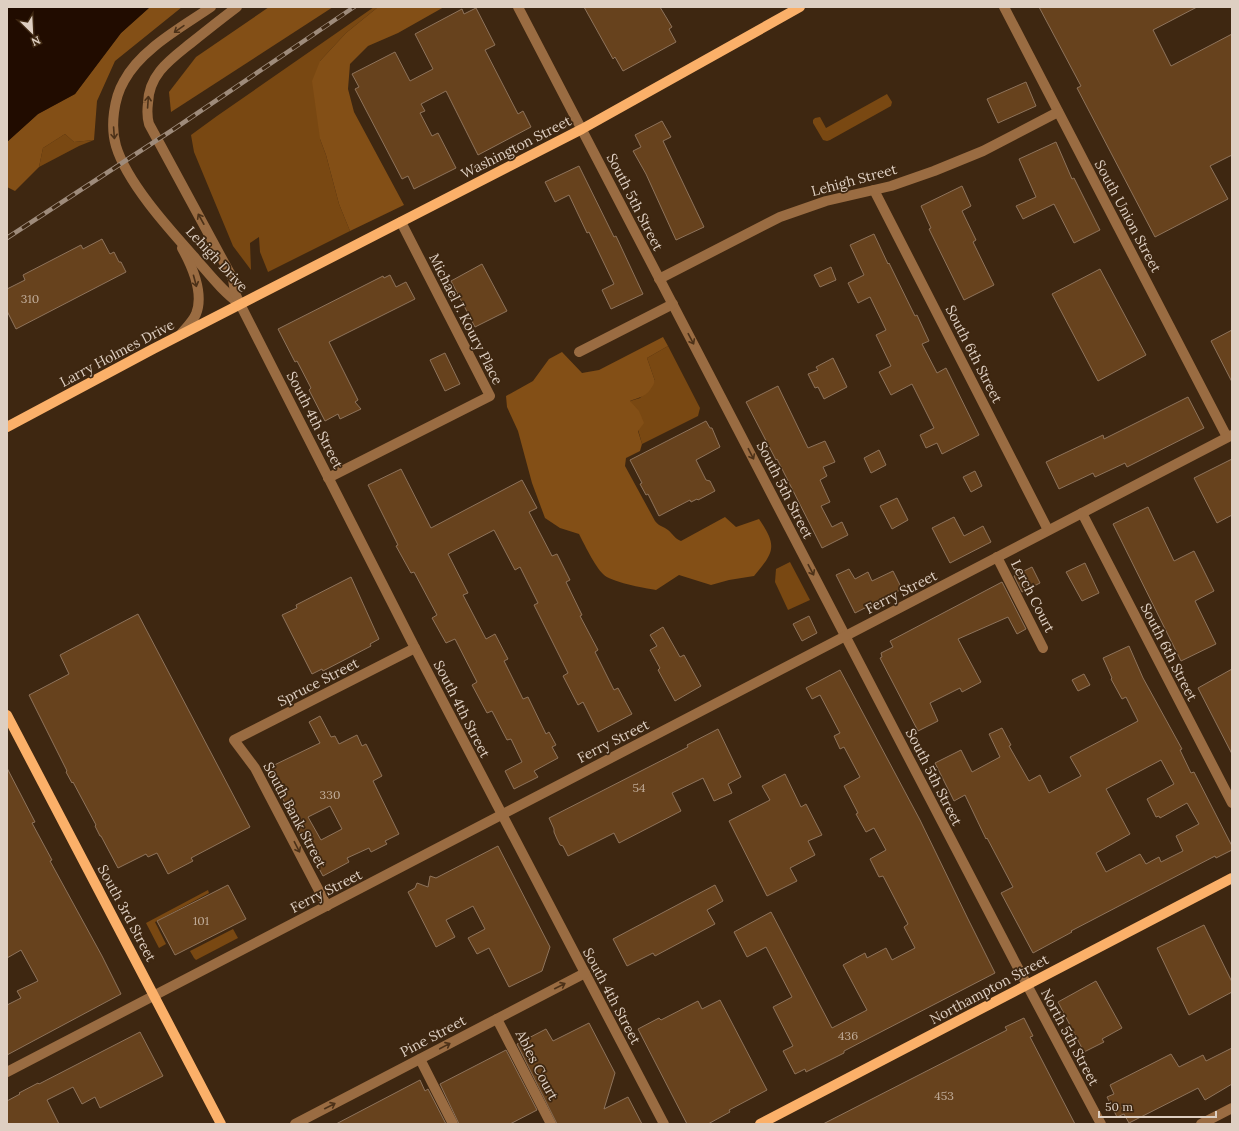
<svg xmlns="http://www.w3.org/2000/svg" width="1239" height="1131" font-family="Lora,serif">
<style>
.green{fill:#794812}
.forest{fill:#834f16}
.water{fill:#210c00}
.building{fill:#67421d;stroke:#8e735b;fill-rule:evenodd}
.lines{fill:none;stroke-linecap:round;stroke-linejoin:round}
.minor{stroke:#9a6c42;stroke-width:10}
.major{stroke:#fbb069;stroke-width:10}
.rail-casing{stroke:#9e8b7b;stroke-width:4.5}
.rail{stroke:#3e2711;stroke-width:3;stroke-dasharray:9;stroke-linecap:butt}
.oneway{stroke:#4c3118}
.labels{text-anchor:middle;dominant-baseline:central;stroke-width:3.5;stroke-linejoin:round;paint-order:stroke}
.number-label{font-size:12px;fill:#c0ac99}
.street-label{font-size:14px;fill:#decfc2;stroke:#3e2711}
</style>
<rect width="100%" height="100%" fill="#3e2711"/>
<g class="green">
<polygon points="374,7 378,7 346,33 320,61 320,139 326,155 339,204 350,231 268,272 260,252 259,237 250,243 251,270 233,246 194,152 191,135 217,116"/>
<polygon points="887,94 892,102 891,106 830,140 827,141 823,140 813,123 813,120 815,118 820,117 826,128"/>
<polygon points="65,134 74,142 94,140 79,146 39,167 43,148"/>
<polygon points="668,346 700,408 698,416 642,444 630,401 640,398 655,381 647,358"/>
<polygon points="790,562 810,600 788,610 775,582 776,569"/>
<polygon points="208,890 209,893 155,922 166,944 159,948 146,923"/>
<polygon points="233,929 238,938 196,960 194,958 190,951"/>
</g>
<g class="forest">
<polygon points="150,7 182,7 115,61 97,101 94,140 74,142 65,134 43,148 39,167 15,191 7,187 7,142 38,114 75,94 121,33"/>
<polygon points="269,7 333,7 171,112 169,92 196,57"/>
<polygon points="378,7 444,7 398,33 368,46 350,64 348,89 354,112 404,205 350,231 339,204 326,155 320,139 312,81 320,61 346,33"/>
<path d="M663,337L668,346L647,358L655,381C649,395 644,396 630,401L639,411L644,423L638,431L642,444L640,451L626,458L625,466L655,521C660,527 663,526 668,530C673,534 675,539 681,541L725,517L736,527L759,519C777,546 775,551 754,576L729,580L711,585L679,575L656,590C644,588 610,582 603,574C595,566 584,544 579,534L560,528L545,518L532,483L518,431L507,407L506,396L533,381L549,359L562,352L582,373L599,370Z"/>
</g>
<polygon class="water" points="7,7 150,7 121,33 75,94 38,114 7,142"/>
<g class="building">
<polygon points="584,7 660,7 672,27 669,29 676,42 623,71 615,57 613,59"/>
<polygon points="1039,7 1197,7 1153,30 1171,66 1232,34 1232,155 1210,166 1228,199 1155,237 1077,88 1081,86"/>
<polygon points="476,8 495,45 485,50 518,114 523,111 531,127 478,155 446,91 421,104 425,111 420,113 432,136 438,133 456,168 414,189 408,176 402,179 355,89 359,87 352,74 395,52 410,81 433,69 415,34 462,9 464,14"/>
<polygon points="1026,82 1036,106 998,123 987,99"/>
<polygon points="662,121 671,137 663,141 704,227 676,240 646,174 633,151 641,147 635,135"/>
<polygon points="1056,142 1072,179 1074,178 1100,230 1074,243 1054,204 1023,219 1016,206 1036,197 1019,159"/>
<polygon points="579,166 614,237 616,236 643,294 611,309 602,290 614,284 589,232 587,233 569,195 555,202 545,182"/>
<polygon points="962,186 971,206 962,211 976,240 973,242 994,285 964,300 929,229 931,228 921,206"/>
<polygon points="874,234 888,264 889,263 915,316 917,315 929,341 922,344 937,373 946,368 979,435 942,454 937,443 926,448 920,435 934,428 912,384 891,395 879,372 891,366 876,335 886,330 870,297 858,303 848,283 864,275 850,245"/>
<polygon points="102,239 110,254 114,252 119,262 121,262 126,272 16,329 7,311 7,289 25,280 23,275 81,245 83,249"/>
<polygon points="482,264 507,311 475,327 451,281"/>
<polygon points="831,267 836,280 820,287 814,275"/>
<polygon points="1100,269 1146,355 1098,381 1052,294"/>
<polygon points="390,275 396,287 406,282 415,299 329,342 358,400 355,402 361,409 340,419 338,414 325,421 309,390 311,388 297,361 295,362 278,329 383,276 384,278"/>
<polygon points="1232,330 1232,382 1211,341"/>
<polygon points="445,353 460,384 445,391 430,360"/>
<polygon points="833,358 847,387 824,399 818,387 815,388 808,374 818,370 816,367"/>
<polygon points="778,386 808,448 825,441 835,462 823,467 827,476 820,480 830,502 821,506 832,527 842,522 848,535 822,548 777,459 776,460 746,402"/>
<polygon points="1188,397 1204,428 1127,467 1125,463 1095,477 1093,473 1059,489 1046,462 1103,435 1104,439"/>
<polygon points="706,421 710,428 712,428 720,447 696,460 706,480 710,481 715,491 698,500 697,499 691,502 690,500 659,516 648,494 646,495 640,484 642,483 630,460"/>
<polygon points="879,450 886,465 871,473 864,458"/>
<polygon points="1232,459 1232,515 1217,523 1194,478"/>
<polygon points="401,469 431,528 522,480 537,508 529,512 552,556 557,554 570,580 566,582 582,615 580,616 598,650 595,652 614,690 618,688 632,714 598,732 583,702 578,705 563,676 568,673 534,605 538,603 520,567 515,570 494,530 448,554 468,593 463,595 486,639 495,634 508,659 504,661 523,699 528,697 546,734 549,732 556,745 552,747 558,758 534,771 538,777 514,789 505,771 522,762 511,739 507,740 492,711 487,713 472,685 477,682 455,639 446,643 432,618 437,615 414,572 411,573 396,546 398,545 368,485"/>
<polygon points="975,471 982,486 971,492 963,477"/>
<polygon points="897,498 908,520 892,529 880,506"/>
<polygon points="1148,507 1174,561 1194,551 1214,591 1195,601 1216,644 1181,661 1113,524"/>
<polygon points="954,517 964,536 983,526 991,542 950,563 932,528"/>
<polygon points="1085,563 1099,593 1082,601 1066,572"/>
<polygon points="1032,567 1040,583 1022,592 1014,576"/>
<polygon points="849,569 855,579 868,572 872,581 893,571 902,589 855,613 836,575"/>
<polygon points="351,577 379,639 370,644 371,646 323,671 322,669 312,674 282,615 297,608 296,605"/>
<polygon points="1002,582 1026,629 1017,634 1008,617 958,639 981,682 962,692 960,688 930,703 938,721 918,731 880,658 882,657 881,653 893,647 890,641"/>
<polygon points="138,614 250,827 191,858 193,861 168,874 157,853 148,857 146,854 118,868 101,836 100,836 95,826 96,825 73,782 72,783 66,772 67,771 29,695 69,674 60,655"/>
<polygon points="809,616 817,633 802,641 793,624"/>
<polygon points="663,627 680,657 684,655 701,686 675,701 658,670 660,668 650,650 657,646 650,635"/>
<path d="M1129,646L1143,678L1182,749L1180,750L1191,773L1194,772L1232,846V850L1216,858L1215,856L1071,931L1072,932L1033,953L1001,893L1013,887L987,838L986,839L965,795L954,801L935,763L961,750L972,772L1000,757L989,734L1002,728L1011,745L1009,746L1029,781L1040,775L1049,793L1081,776L1070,757L1138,721L1126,697L1122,699L1111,679L1112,678L1103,658ZM1161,760L1174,784L1147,799L1156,817L1159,816L1160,818L1187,803L1199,824L1176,836L1183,851L1161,862L1159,857L1146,864L1140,854L1106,872L1096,853L1130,834L1106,789Z"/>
<polygon points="1232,669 1232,754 1198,688"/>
<polygon points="840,670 920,820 968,919 995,973 844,1051 844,1053 806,1072 805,1069 795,1074 783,1051 793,1046 773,1007 792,997 766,947 747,957 734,932 771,912 832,1028 867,1010 843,965 865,953 867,958 886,948 892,960 915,948 904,927 908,924 883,876 879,877 870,859 886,850 874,828 866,832 856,814 858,813 844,786 860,777 844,747 840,749 834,736 840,733 820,695 812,699 806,688"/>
<polygon points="1084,674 1090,685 1078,691 1072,680"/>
<path d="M320,716L331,737L335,736L339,744L357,735L362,746L366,744L382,776L373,781L399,834L385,841L387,844L371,852L369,848L347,858L349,862L323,876L295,824L268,768L320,743L309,722ZM330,806L342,829L321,840L308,817Z"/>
<polygon points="718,729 741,777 728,784 732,793 714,801 703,778 672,793 681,811 619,843 614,833 568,856 563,846 560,845 557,839 554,832 554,829 549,818 688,747 687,745"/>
<polygon points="7,768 35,822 32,823 52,860 50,861 102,956 121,994 7,1055 7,1005 21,998 17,991 38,981 21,950 7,958"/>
<polygon points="785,774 801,807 806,804 822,835 808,841 815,855 790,868 797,881 767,896 729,821 770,800 762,786"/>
<polygon points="498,846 550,947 542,971 509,987 489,948 477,954 468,938 485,929 473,906 446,920 455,937 436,947 408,892 415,888 417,883 428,887 430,876 436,878"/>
<polygon points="228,885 246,919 175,955 157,921"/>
<polygon points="715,885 723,901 707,910 715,924 655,956 653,953 627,966 613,939"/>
<polygon points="1204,925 1232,982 1232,992 1189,1015 1157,948"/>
<polygon points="1096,981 1122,1028 1102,1039 1104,1042 1084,1052 1058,1002"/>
<polygon points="720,1000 767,1090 729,1110 730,1112 708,1124 687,1124 638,1029 659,1018 661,1020 698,1001 702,1009"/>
<polygon points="1024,1018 1033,1036 1030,1037 1075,1124 823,1124 1007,1030 1005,1027"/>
<polygon points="589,1023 615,1073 604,1109 628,1097 642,1124 557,1124 517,1044 546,1029 553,1041"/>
<polygon points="140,1032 163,1076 100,1108 95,1097 82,1104 73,1087 47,1100 59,1124 7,1124 7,1101 20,1094 19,1093 38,1083 39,1084"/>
<polygon points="1232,1048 1232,1084 1205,1100 1198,1088 1129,1123 1124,1114 1117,1117 1107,1097 1114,1094 1110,1085 1171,1054 1179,1067 1203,1055 1206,1061"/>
<polygon points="506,1050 537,1110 510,1124 459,1124 440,1084"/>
<polygon points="420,1080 425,1091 428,1089 446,1124 336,1124"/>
</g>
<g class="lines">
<g class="minor">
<path d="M211,7C182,27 141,49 124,81C114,98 110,126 116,146C127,183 170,230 196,259C210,275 223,292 240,304"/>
<path d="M237,7C221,19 206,31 191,43C170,60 149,74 148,103C147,111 147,117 149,124L233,279L235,293L240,304L415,648L664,1124"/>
<polyline points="518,7 1017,966 1101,1124"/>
<polyline points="1004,7 1227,437"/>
<polyline points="874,190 1048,530"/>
<polyline points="659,279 780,217 826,201 891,186 934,171 983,151 1058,112"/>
<path d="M181,334C186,328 193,321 196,314C204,294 192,266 182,248"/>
<polyline points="579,352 673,304"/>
<polyline points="328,478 490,396 401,222"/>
<polyline points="1082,513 1232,803"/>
<polyline points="997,557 1043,648"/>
<polyline points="327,906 255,768 234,740 415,648"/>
<polyline points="497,1019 551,1124"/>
<polyline points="420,1059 453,1124"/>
<polyline points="7,1072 1232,435"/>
<polyline points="295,1124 585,973"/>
<polyline points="1201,1124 1232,1108"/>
</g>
<g class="major">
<polyline points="7,427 153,349 582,129 800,7"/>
<polyline points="7,715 221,1124"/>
<polyline points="760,1124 1232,878"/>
</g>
<g class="rail-casing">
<polyline id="rail" points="7,238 174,129 354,7"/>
</g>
<use href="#rail" class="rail"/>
</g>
<defs><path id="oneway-shaft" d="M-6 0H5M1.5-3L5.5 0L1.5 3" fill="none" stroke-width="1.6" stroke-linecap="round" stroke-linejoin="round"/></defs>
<g class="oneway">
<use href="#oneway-shaft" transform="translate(179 29) rotate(145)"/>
<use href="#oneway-shaft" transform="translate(148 102) rotate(-86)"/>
<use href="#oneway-shaft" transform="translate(114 133) rotate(86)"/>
<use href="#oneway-shaft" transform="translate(201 219) rotate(-119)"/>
<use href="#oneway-shaft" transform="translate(195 281) rotate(75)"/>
<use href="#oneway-shaft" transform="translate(691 339) rotate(62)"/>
<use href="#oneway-shaft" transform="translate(751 454) rotate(63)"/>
<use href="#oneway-shaft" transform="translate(811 570) rotate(62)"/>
<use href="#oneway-shaft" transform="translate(297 847) rotate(63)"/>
<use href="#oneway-shaft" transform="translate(560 986) rotate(-27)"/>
<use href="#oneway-shaft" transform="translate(445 1046) rotate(-28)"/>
<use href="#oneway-shaft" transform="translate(330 1106) rotate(-27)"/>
</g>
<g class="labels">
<g class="number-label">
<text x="30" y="298">310</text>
<text x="639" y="787">54</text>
<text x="330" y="794">330</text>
<text x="201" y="920">101</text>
<text x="848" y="1035">436</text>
<text x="944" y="1095">453</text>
</g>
<g class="street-label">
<text transform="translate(516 147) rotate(-27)">Washington Street</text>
<text transform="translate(854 180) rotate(-15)">Lehigh Street</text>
<text transform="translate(635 202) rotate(63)">South 5th Street</text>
<text transform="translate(1128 216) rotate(62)">South Union Street</text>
<text transform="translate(217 259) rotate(47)">Lehigh Drive</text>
<text transform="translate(466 319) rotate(63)">Michael J. Koury Place</text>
<text transform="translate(117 353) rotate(-28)">Larry Holmes Drive</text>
<text transform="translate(974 354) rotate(63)">South 6th Street</text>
<text transform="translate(315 420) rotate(63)">South 4th Street</text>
<text transform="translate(785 490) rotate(63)">South 5th Street</text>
<text transform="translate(901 592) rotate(-27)">Ferry Street</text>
<text transform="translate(1033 596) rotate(63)">Lerch Court</text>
<text transform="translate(1169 652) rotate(63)">South 6th Street</text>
<text transform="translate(318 682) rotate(-27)">Spruce Street</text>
<text transform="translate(462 709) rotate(63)">South 4th Street</text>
<text transform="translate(613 741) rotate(-27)">Ferry Street</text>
<text transform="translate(934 777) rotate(63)">South 5th Street</text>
<text transform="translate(295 815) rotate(62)">South Bank Street</text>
<text transform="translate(326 891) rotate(-27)">Ferry Street</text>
<text transform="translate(127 913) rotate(62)">South 3rd Street</text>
<text transform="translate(989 989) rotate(-28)">Northampton Street</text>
<text transform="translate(612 996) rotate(62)">South 4th Street</text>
<text transform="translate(433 1036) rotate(-28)">Pine Street</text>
<text transform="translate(1070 1037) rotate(62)">North 5th Street</text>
<text transform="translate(537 1065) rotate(63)">Ables Court</text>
</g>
</g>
<rect width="1239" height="1131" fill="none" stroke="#decfc2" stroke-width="16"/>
<g transform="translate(32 32) rotate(156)" stroke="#3e2711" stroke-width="3" paint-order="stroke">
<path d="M0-3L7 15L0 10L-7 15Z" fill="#decfc2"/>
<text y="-6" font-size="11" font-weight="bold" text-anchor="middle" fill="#decfc2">N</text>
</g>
<path d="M1099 1111v6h117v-6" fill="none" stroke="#decfc2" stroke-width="2"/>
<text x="1105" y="1111" font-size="12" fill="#decfc2" stroke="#3e2711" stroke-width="3" paint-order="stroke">50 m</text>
</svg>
